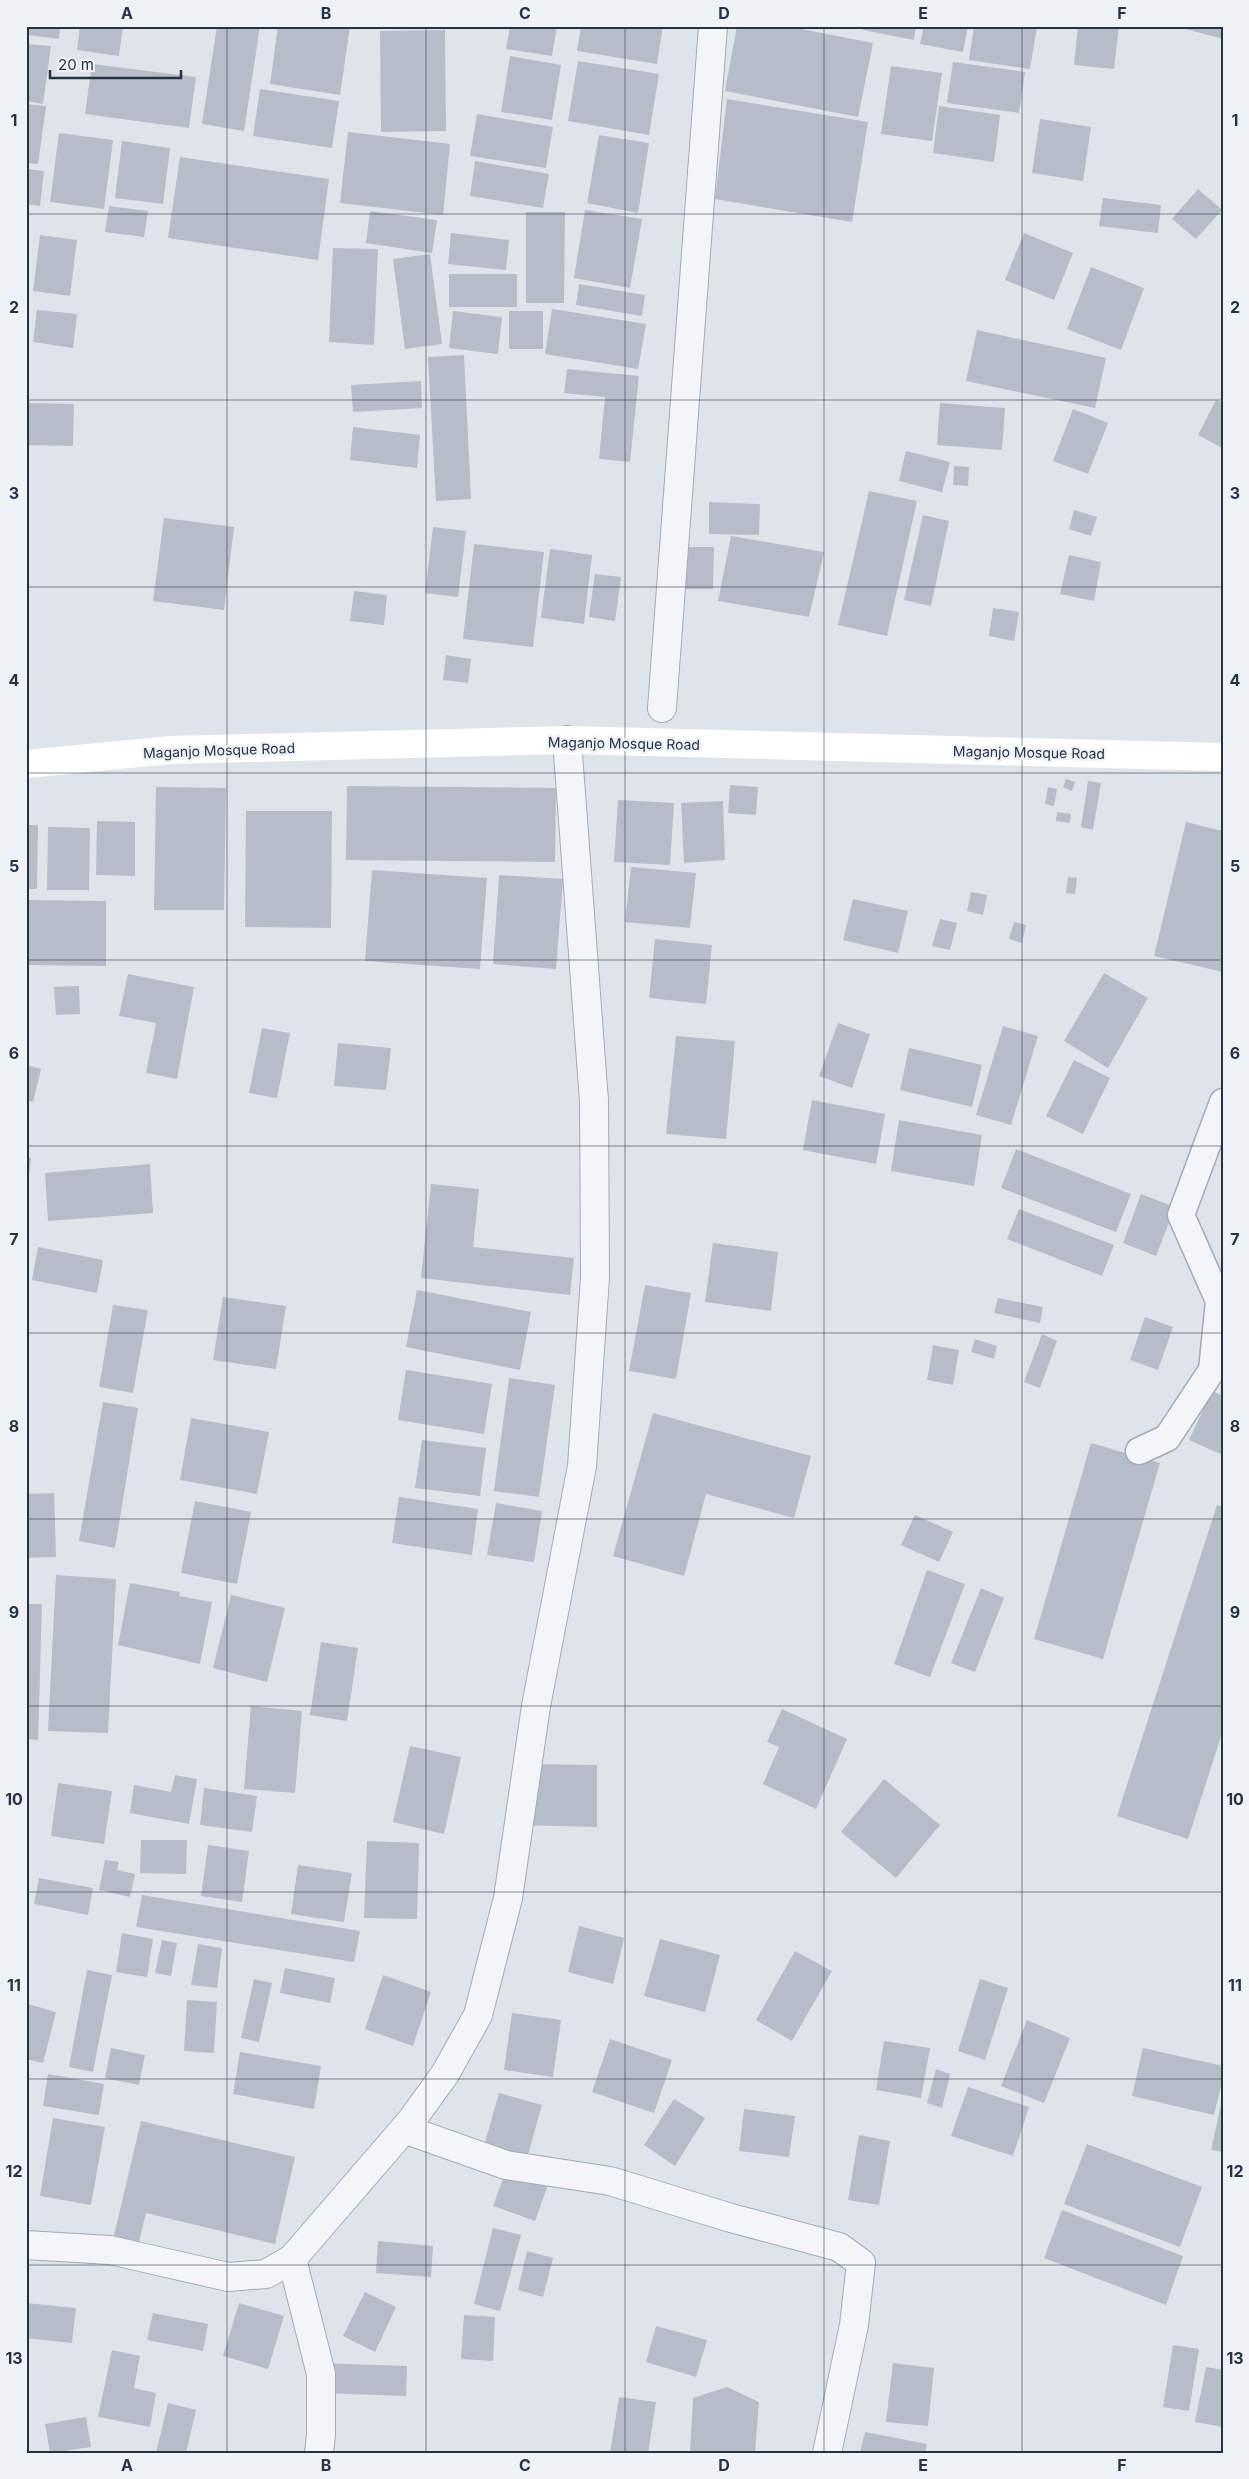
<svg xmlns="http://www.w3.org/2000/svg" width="1249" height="2479" font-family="Inter,sans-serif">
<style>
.building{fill:#b6bdc8}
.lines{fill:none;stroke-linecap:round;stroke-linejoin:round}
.lane-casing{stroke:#a4abb5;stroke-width:29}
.street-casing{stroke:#a4abb5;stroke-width:30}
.lane{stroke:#f3f5f8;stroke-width:26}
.street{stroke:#f3f5f8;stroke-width:28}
.secondary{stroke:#fff;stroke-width:28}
.grid{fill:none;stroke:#273243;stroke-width:1;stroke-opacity:0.55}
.labels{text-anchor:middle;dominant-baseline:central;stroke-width:5;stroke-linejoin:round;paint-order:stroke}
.street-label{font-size:14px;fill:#273243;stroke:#eff3f7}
.neatline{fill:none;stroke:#273243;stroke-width:2}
.grid-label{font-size:16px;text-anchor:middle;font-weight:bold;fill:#273243}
</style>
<rect width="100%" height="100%" fill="#dfe4ea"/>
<g class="building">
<polygon points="26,26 60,26 59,39 26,35"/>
<polygon points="80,26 123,26 119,56 77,50"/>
<polygon points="217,26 260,26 244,131 202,124"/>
<polygon points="278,26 350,26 340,95 270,84"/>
<polygon points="510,26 557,26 552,56 506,49"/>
<polygon points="581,26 663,26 657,64 577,51"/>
<polygon points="737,26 786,26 873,43 858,117 725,91"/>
<polygon points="863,26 916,26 914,40 863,30"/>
<polygon points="924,26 968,26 963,52 920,44"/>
<polygon points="974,26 1037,26 1030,69 969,60"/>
<polygon points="1078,26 1119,26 1114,69 1074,65"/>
<polygon points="1223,26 1223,39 1178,27 1178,26"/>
<polygon points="445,30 446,131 381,132 380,31"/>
<polygon points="26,44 51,46 43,104 26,101"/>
<polygon points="510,56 561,65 552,120 501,112"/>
<polygon points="578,61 659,74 649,135 568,121"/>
<polygon points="953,62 1025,72 1019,113 947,103"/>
<polygon points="92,64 196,77 189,128 85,114"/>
<polygon points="891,66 942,73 932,141 881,134"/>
<polygon points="260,89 339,101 332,148 253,136"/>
<polygon points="727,99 868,122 852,222 715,199"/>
<polygon points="26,104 46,106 38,164 26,163"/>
<polygon points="939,106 1000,115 994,162 933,153"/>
<polygon points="477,114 553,127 546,168 470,156"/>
<polygon points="1040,119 1091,127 1083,181 1032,173"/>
<polygon points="348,132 450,144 443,215 340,203"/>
<polygon points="59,133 113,140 104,209 50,202"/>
<polygon points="599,135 649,143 638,213 587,203"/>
<polygon points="122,141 170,148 163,204 115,198"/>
<polygon points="180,157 329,179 318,260 168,238"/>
<polygon points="475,161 549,174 543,208 470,196"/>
<polygon points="26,169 44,171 40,206 26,204"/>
<polygon points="1198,189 1222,210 1196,239 1172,219"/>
<polygon points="1103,198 1161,205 1158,233 1099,226"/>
<polygon points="109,206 148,211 144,237 105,232"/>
<polygon points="585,210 642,219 630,288 574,278"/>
<polygon points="370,211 437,220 432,253 366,243"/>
<polygon points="526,212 565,212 564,303 526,303"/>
<polygon points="451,233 509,240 506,270 448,264"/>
<polygon points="1024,233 1073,253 1054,300 1005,280"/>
<polygon points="40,235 77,240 70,296 33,291"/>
<polygon points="333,248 378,249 374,345 329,342"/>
<polygon points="430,254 442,344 405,349 393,259"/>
<polygon points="1091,267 1144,288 1121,350 1067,329"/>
<rect x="449" y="274" width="68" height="33"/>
<polygon points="579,284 645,295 642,316 576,305"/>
<polygon points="552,309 646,324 638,369 545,354"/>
<polygon points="37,310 77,314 73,348 33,342"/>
<polygon points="453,311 502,317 498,354 449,348"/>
<rect x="509" y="311" width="34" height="38"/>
<polygon points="977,330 1106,358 1095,408 966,381"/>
<polygon points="464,355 471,499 436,501 428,357"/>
<polygon points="567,369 639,376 630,462 599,459 605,397 564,393"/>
<polygon points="421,381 422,408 353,412 351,385"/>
<polygon points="1216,400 1223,403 1222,448 1198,435"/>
<polygon points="26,403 74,404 73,446 26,445"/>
<polygon points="940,403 1005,408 1002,450 937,445"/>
<polygon points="1073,409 1108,423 1088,474 1053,461"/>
<polygon points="353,427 420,435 417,468 350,460"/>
<polygon points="906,451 950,462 942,492 899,481"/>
<polygon points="954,466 969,467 968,486 953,485"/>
<polygon points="869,491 917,501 887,636 838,625"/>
<polygon points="709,502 760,504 759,535 709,534"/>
<polygon points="1074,510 1097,517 1091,536 1069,529"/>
<polygon points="923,515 949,521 931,606 904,600"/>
<polygon points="164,518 234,527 224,610 153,601"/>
<polygon points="433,527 466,531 458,597 425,593"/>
<polygon points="731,536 824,552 809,617 718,601"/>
<polygon points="474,544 544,552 533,647 463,639"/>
<polygon points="678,547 714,547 713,589 677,589"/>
<polygon points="550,549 592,555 584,624 541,618"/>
<polygon points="1069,555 1101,562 1094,601 1060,594"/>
<polygon points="595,574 621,577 615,621 589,617"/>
<polygon points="354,591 387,595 384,625 350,621"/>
<polygon points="993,608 1019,612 1014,641 989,636"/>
<polygon points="446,655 471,659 468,683 443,680"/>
<polygon points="1066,779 1075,782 1072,791 1063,787"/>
<polygon points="1088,781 1101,783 1093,830 1081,827"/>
<polygon points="730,785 758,787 756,815 728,813"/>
<polygon points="347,786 556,788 555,862 346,860"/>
<polygon points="156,787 226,788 224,910 154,910"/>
<polygon points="1048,787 1057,789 1054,806 1045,804"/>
<polygon points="618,800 674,803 670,865 614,862"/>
<polygon points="723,801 725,860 684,863 681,803"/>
<polygon points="246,811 332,811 331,928 245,927"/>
<polygon points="1057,812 1071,814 1070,823 1056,821"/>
<polygon points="97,821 135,822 135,876 96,875"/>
<polygon points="1186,822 1223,831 1223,972 1154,956"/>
<polygon points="26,825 38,825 37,889 26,889"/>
<polygon points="48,827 90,828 89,890 47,890"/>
<polygon points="631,867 696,873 690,928 625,922"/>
<polygon points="372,870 487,878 480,969 365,961"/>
<polygon points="499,875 563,879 556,969 493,964"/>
<polygon points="1068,877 1077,878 1075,894 1066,893"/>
<polygon points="971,892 987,895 983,915 967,911"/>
<polygon points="853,899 908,911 898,953 843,940"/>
<polygon points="26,900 106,901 106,966 26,965"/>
<polygon points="940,919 957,923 950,950 932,946"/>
<polygon points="1014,922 1026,925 1022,943 1009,939"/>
<polygon points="655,939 712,945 706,1004 649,998"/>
<polygon points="1104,973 1148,998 1108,1068 1064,1041"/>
<polygon points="128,974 194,987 177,1079 146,1073 156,1023 119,1016"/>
<polygon points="79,986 80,1014 56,1015 54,987"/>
<polygon points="838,1023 870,1034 852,1088 819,1076"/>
<polygon points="1003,1026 1038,1036 1011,1125 976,1115"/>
<polygon points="262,1028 290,1033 277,1098 249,1093"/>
<polygon points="676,1036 735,1041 726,1139 666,1134"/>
<polygon points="338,1043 391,1048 386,1090 334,1086"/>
<polygon points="909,1048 982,1065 972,1107 900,1090"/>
<polygon points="1074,1060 1110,1078 1083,1134 1046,1116"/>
<polygon points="26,1065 41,1069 33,1102 26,1100"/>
<polygon points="812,1100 885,1114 876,1164 803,1150"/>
<polygon points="899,1120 982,1135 974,1186 891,1171"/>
<polygon points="1016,1149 1131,1194 1116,1232 1001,1188"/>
<polygon points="26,1158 31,1158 27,1190 26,1190"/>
<polygon points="150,1164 153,1213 48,1221 45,1173"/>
<polygon points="431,1184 479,1189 473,1247 574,1258 570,1295 421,1278"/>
<polygon points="1141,1194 1175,1207 1156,1256 1123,1243"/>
<polygon points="1019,1209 1114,1245 1102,1276 1007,1239"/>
<polygon points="713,1243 778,1252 771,1311 705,1302"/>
<polygon points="38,1247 103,1260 97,1293 32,1280"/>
<polygon points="645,1285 691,1293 676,1379 629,1371"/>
<polygon points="417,1290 531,1312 520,1370 406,1347"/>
<polygon points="223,1297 286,1306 276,1369 213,1360"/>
<polygon points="998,1298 1043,1307 1040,1323 994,1313"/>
<polygon points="113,1305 148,1310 133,1393 99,1387"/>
<polygon points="1145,1317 1173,1327 1158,1370 1130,1360"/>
<polygon points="1042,1334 1057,1341 1040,1388 1024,1382"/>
<polygon points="975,1339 997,1346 994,1359 971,1352"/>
<polygon points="933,1345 959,1350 953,1385 927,1380"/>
<polygon points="406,1370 492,1384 484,1434 398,1420"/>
<polygon points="509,1378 555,1385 539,1497 494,1491"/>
<polygon points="1212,1391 1223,1396 1223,1455 1189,1440"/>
<polygon points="103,1402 138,1408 115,1548 79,1541"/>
<polygon points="653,1413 811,1456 794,1518 706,1494 684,1576 613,1556"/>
<polygon points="191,1418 269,1432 257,1494 180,1480"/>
<polygon points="422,1440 486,1448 480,1496 415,1488"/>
<polygon points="1091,1443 1160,1463 1103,1659 1034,1639"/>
<polygon points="54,1493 56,1557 26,1558 26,1494"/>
<polygon points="399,1497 478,1509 472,1555 392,1543"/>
<polygon points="195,1501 251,1512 237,1584 181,1573"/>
<polygon points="496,1503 542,1511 534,1562 487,1555"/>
<polygon points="1217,1505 1223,1507 1223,1730 1188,1839 1117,1816"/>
<polygon points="915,1515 953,1532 939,1562 901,1545"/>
<polygon points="927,1570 965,1584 930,1677 894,1664"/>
<polygon points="56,1575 116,1579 108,1733 48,1731"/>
<polygon points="130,1583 180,1592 179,1596 212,1602 200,1664 118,1645"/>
<polygon points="981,1588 1004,1598 975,1672 951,1663"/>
<polygon points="231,1595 285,1608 267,1682 213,1668"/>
<polygon points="26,1604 42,1604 38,1740 26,1739"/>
<polygon points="321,1642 358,1648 347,1721 310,1715"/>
<polygon points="251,1706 302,1711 295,1793 244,1789"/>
<polygon points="782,1709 847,1739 816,1809 763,1784 779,1747 767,1742"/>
<polygon points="410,1746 461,1757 444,1834 393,1822"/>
<polygon points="520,1764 597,1765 597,1827 519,1825"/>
<polygon points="175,1775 197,1779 189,1824 130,1813 134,1785 171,1792"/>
<polygon points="884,1779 940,1825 896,1878 841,1832"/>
<polygon points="58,1783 112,1791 104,1844 51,1836"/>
<polygon points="204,1788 257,1796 252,1832 200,1825"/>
<polygon points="141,1840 187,1840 186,1874 140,1873"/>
<polygon points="367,1841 419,1843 417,1919 364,1918"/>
<polygon points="208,1845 249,1851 242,1902 201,1896"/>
<polygon points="105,1860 119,1862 117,1870 135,1874 130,1897 99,1890"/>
<polygon points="298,1865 352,1873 344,1922 291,1914"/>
<polygon points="39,1878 93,1888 88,1915 34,1904"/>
<polygon points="142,1895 360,1931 354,1962 136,1927"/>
<polygon points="579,1926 624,1938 613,1984 568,1972"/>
<polygon points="122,1933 153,1939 147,1977 116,1972"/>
<polygon points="660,1939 720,1955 705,2012 644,1996"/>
<polygon points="162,1940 177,1943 171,1976 155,1973"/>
<polygon points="198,1944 222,1948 217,1988 191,1985"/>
<polygon points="795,1951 832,1971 792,2041 756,2020"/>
<polygon points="285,1968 335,1978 330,2003 280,1993"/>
<polygon points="87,1970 112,1975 93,2072 69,2067"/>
<polygon points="383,1975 431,1992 413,2046 365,2029"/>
<polygon points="254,1979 272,1983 259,2042 241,2038"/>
<polygon points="980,1979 1008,1988 985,2060 958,2051"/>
<polygon points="187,2000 217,2002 214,2053 184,2051"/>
<polygon points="28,2004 56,2012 43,2063 26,2059"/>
<polygon points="512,2013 561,2020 553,2077 504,2070"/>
<polygon points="1027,2020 1070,2038 1044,2103 1001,2086"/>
<polygon points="610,2039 672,2060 654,2113 592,2092"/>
<polygon points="884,2041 930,2048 921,2098 876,2090"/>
<polygon points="111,2048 145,2055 139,2085 105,2078"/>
<polygon points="1143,2048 1223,2066 1223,2078 1214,2115 1132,2096"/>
<polygon points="240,2052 321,2066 314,2109 233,2094"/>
<polygon points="936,2069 950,2074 942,2108 927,2103"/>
<polygon points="48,2074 104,2084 99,2115 43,2106"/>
<polygon points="968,2087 1029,2107 1013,2156 951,2136"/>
<polygon points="499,2093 542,2105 527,2158 484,2146"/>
<polygon points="674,2099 705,2118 675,2166 644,2145"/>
<polygon points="1222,2100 1223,2101 1223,2152 1211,2150"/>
<polygon points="744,2109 795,2116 789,2157 739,2151"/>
<polygon points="53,2118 105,2127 91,2205 40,2196"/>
<polygon points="141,2121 295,2157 275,2244 146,2213 137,2250 112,2244"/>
<polygon points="859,2135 890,2141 879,2205 848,2200"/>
<polygon points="1087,2144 1202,2187 1180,2247 1064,2204"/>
<polygon points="506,2171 548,2185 535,2221 493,2206"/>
<polygon points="1062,2210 1183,2256 1166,2305 1044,2258"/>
<polygon points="493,2228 521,2235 500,2311 474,2304"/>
<polygon points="378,2241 433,2246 431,2277 376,2273"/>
<polygon points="527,2251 553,2258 543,2297 518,2290"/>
<polygon points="365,2292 396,2307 375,2352 343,2336"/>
<polygon points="26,2303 76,2308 72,2343 26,2338"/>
<polygon points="239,2303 284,2316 268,2369 223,2356"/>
<polygon points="153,2313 208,2324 203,2351 147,2340"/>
<polygon points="464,2315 495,2317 493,2361 461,2359"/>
<polygon points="656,2326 707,2340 696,2377 646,2362"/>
<polygon points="1173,2345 1199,2349 1189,2411 1163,2407"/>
<polygon points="112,2350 140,2356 134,2388 156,2393 150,2427 98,2417"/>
<polygon points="320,2363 407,2366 406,2396 319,2393"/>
<polygon points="893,2363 934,2368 928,2426 886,2422"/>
<polygon points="1206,2367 1223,2370 1223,2427 1195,2422"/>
<polygon points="727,2387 759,2402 755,2453 690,2453 693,2398"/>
<polygon points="619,2397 656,2402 648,2453 610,2453"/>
<polygon points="168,2403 196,2410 186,2453 156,2453"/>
<polygon points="86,2417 91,2447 50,2453 45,2424"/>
<polygon points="865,2432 927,2444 925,2453 860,2453"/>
</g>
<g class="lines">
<g class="lane-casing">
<polyline id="lane" points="1139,1451 1167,1438 1212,1370 1219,1301 1181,1215 1223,1102"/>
</g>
<g class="street-casing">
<g id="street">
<polyline points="662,708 713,26"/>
<polyline points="404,2129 506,2165 610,2181 731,2218 839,2247 861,2263 854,2325 827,2453"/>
<polyline points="26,2245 110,2250 228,2277 266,2274 292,2259 411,2121 445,2074 478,2015 508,1898 536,1706 582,1466 595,1277 594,1101 567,740"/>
<polyline points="292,2259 321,2374 321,2435 319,2453"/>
</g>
</g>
<use href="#lane" class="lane"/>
<use href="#street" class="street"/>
<polyline class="secondary" points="26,764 171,750 567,740 1223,757"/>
</g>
<path class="grid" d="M227,26V2453M426,26V2453M625,26V2453M824,26V2453M1022,26V2453M26,214H1223M26,400H1223M26,587H1223M26,773H1223M26,960H1223M26,1146H1223M26,1333H1223M26,1519H1223M26,1706H1223M26,1892H1223M26,2079H1223M26,2265H1223"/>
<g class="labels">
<g class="street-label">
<text transform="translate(624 743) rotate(1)">Maganjo Mosque Road</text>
<text transform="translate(219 750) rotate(-2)">Maganjo Mosque Road</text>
<text transform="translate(1029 752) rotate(1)">Maganjo Mosque Road</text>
</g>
</g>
<rect width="1249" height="2479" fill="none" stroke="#eff3f7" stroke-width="55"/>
<path d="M50 70v8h131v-8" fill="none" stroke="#273243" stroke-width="2.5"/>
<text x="58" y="70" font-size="15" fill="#273243" stroke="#eff3f7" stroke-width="4" paint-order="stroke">20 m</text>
<rect x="28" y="28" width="1194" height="2424" class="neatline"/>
<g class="grid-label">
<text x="127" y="19">A</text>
<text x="326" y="19">B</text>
<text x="525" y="19">C</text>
<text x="724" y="19">D</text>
<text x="923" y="19">E</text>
<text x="1122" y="19">F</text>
<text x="14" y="126">1</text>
<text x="1235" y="126">1</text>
<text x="14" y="313">2</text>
<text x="1235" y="313">2</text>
<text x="14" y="499">3</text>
<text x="1235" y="499">3</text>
<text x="14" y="686">4</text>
<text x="1235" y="686">4</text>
<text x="14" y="872">5</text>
<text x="1235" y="872">5</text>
<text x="14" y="1059">6</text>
<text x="1235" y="1059">6</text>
<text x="14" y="1245">7</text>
<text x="1235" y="1245">7</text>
<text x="14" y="1432">8</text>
<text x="1235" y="1432">8</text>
<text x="14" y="1618">9</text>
<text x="1235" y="1618">9</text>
<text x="14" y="1805">10</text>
<text x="1235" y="1805">10</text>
<text x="14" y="1991">11</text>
<text x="1235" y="1991">11</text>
<text x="14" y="2177">12</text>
<text x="1235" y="2177">12</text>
<text x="14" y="2364">13</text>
<text x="1235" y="2364">13</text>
<text x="127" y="2471">A</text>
<text x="326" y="2471">B</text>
<text x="525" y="2471">C</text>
<text x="724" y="2471">D</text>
<text x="923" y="2471">E</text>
<text x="1122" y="2471">F</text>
</g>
</svg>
